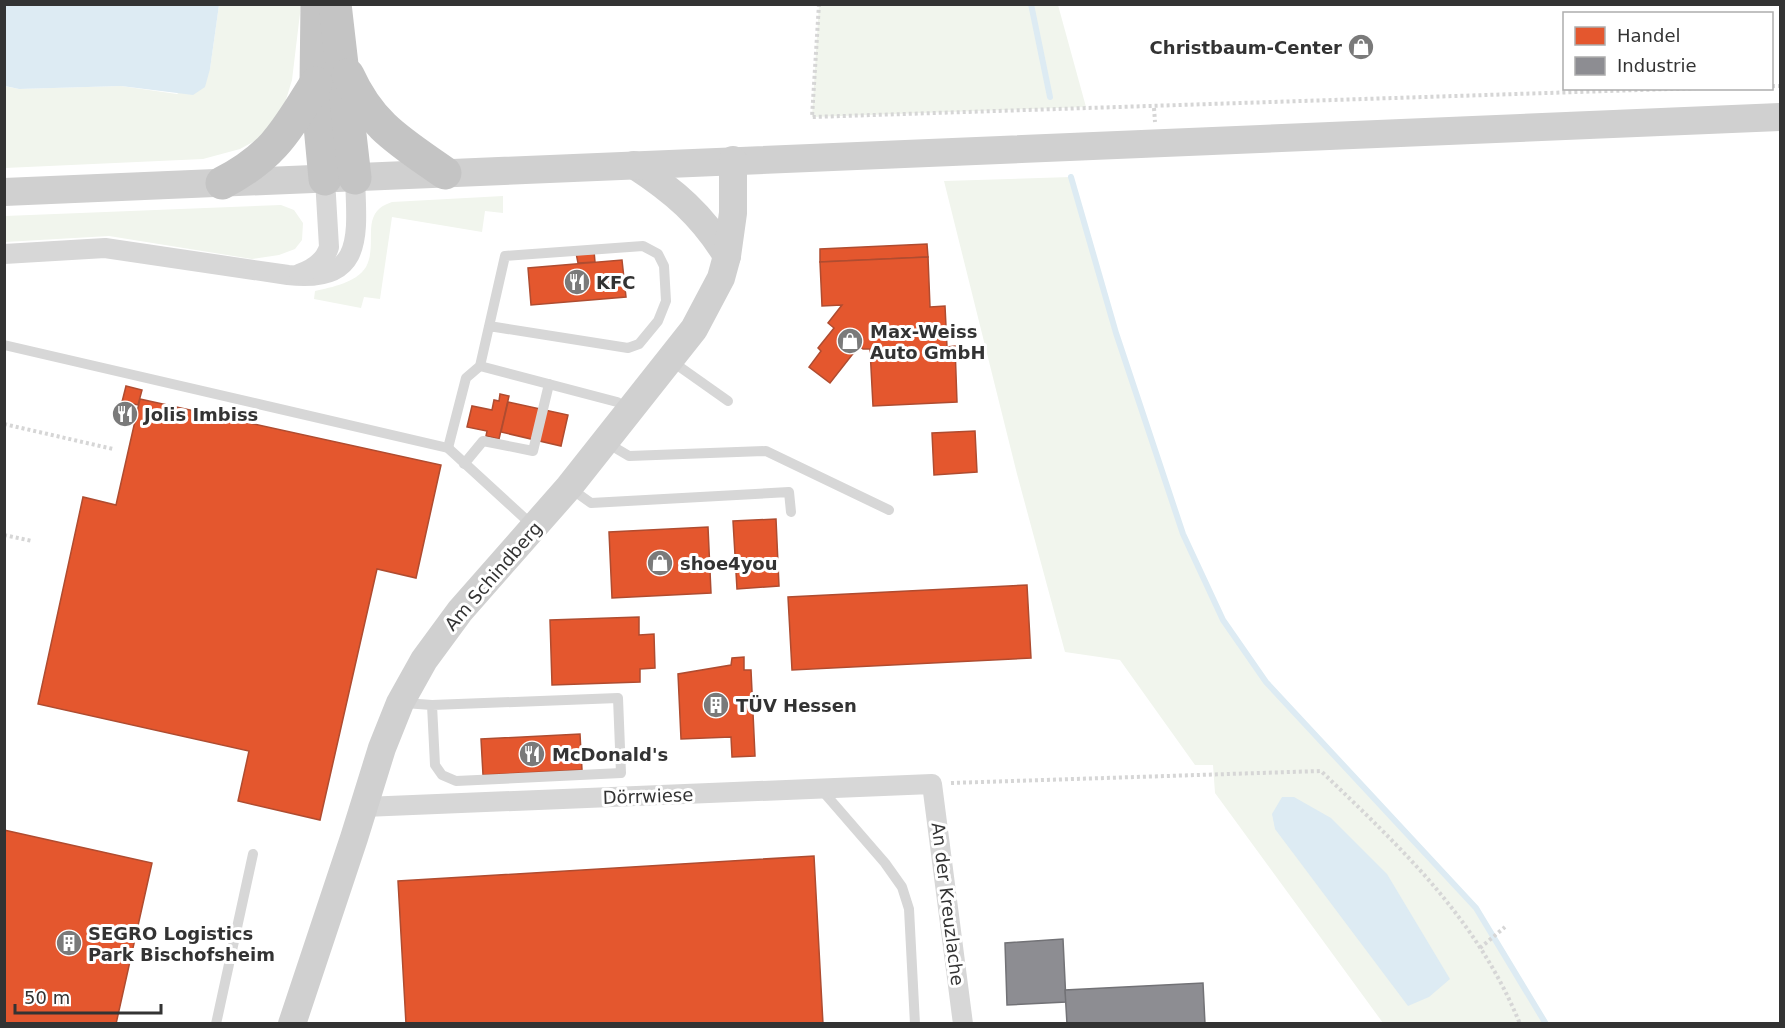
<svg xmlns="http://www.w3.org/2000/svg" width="1785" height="1028" font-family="'DejaVu Sans',sans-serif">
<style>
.green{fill:#f1f5ed}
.water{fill:#ddebf3}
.shops{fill:#e4572e;stroke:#af4c30;stroke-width:1.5}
.industry{fill:#8d8d92;stroke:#727276;stroke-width:1.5}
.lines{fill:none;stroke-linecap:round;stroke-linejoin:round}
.stream{stroke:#ddebf3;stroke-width:6}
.path{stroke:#d6d6d6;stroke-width:4;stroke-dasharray:3 3;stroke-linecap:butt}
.lane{stroke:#d7d7d7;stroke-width:10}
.street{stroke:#d7d7d7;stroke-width:20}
.secondary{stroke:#d0d0d0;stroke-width:28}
.highway{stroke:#c4c4c4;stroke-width:33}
.labels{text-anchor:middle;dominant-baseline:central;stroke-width:6;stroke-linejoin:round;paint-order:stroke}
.poi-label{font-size:18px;font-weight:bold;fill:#333;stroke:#fff;text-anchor:start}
.street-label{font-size:18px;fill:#333;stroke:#fff}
</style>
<rect width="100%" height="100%" fill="#fff"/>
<g class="green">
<polygon points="819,4 1058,5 1086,107 812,117"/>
<polygon points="219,5 301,5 292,80 281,116 264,136 240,149 203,159 5,168 4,86 19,89 121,86 177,94 210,69"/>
<polygon points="1071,177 1116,333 1183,534 1223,620 1266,682 1476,908 1546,1023 1383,1023 1215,793 1213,765 1195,765 1120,660 1065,652 1017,474 944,181"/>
<path d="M503,196V213L485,211L482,232L392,217L380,299L364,297L361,308L314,299L315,291C332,287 356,283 366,267C379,242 358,213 392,202Z"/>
<polygon points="281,205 294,210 303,223 302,240 295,249 279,255 252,259 109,236 5,242 5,216"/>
</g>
<g class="water">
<polygon points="4,5 219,5 210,69 205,87 193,95 121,86 19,89 5,86"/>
<polygon points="1282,797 1294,797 1331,818 1387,874 1450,979 1429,997 1408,1006 1275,829 1272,814"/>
</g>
<g class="shops">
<polygon points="927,244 928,257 820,262 820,249"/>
<polygon points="594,251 595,262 578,263 576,253"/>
<polygon points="928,257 930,307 945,306 947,347 955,346 957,402 873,406 870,349 863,349 859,346 830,383 809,367 821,351 818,348 834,328 828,323 842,305 822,306 820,262"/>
<polygon points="622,260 626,297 531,305 528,268"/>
<polygon points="126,386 142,390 138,405 133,404 128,425 117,422"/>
<polygon points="500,394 509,396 499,439 486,436 487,431 467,427 472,406 492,410 494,400 499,401"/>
<polygon points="140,399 441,465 416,578 377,569 320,820 238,801 249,751 38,704 83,497 116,505"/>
<polygon points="508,402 568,415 561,446 501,432"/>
<polygon points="975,431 977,472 934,475 932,433"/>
<polygon points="776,519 779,586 737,589 733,521"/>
<polygon points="708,527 711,593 612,598 609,532"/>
<polygon points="1027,585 1031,658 792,670 788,597"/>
<polygon points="639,617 639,635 654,634 655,668 640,669 640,682 552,685 550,620"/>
<polygon points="744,657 744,670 751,670 755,756 732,757 731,737 681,739 678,674 731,665 732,658"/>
<polygon points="580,734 582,770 483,775 481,739"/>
<polygon points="4,830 152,863 116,1024 4,1024"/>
<polygon points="814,856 823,1024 406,1024 398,881"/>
</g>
<g class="industry">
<polygon points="1063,939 1066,1002 1007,1005 1005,943"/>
<polygon points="1203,983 1205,1024 1067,1024 1065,990"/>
</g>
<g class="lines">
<g class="stream">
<polyline points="1031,4 1050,97"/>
<polyline points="1071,177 1116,333 1183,534 1223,620 1266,682 1476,908 1546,1024"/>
</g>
<g class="path">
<polyline points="819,4 812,117 1700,88"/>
<polyline points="1772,86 1780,86"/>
<polyline points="1154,108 1155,122"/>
<polyline points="4,424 113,449"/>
<polyline points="4,535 32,541"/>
<path d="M951,783L1321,771C1401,848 1477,918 1520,1024"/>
<polyline points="1480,948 1505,927"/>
</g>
<g class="lane">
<polyline points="4,345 448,448 532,525"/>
<polyline points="670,360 728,401"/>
<polyline points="480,366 617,402 628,409"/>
<polyline points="607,443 629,456 766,451 889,510"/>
<polyline points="448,448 466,378 480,366 505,256 643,246 658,254 664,266 666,301 658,321 639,344 628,348 489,326"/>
<polyline points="464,464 483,441 533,451 549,384"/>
<polyline points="570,488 591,503 789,492 791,512"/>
<polyline points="404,703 432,705 618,698 621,773 456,781 442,775 435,765 432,705"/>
<polyline points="820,788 885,863 902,887 909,909 915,1024"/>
<polyline points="216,1024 253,854"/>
</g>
<g class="street">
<path d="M4,254L105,248L288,275C365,284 357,235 355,178"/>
<path d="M299,274C313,269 325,261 329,247L325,179"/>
<polyline points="364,807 932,784 963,1024"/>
</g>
<g class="secondary">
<path d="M634,165C674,191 702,215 727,256"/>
<polyline points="4,192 1780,117"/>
<polyline points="292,1024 354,838 382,748 400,703 424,660 460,611 569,487 694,329 721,278 727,256 733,213 733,160"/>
</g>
<g class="highway">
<polyline points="317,4 316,83 325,179"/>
<polyline points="335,4 355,178"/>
<path d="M348,75C371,126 401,142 445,173"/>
<path d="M222,183C274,156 286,131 316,83"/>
</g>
</g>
<defs>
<g id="shop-disc" transform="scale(1.35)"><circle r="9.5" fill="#7a7a7a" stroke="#fff"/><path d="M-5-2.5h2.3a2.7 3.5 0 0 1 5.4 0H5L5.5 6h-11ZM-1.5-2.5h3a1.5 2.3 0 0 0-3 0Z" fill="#fff"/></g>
<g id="restaurant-disc" transform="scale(1.35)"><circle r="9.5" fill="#7a7a7a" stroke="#fff"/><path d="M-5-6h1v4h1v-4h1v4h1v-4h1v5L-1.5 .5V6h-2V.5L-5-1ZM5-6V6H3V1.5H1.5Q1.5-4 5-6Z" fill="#fff"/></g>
<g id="building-disc" transform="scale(1.35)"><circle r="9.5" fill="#7a7a7a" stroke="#fff"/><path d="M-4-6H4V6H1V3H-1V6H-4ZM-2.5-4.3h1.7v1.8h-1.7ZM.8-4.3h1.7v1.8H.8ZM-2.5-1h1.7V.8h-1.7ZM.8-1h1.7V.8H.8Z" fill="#fff"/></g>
</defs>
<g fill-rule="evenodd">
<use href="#shop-disc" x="1361" y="47"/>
<use href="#restaurant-disc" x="577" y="282"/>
<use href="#shop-disc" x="850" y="341"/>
<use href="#restaurant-disc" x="125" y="414"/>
<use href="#shop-disc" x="660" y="563"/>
<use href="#building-disc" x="716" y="705"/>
<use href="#restaurant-disc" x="532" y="754"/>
<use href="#building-disc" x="69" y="943"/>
</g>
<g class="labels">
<g class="poi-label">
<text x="1342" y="47" text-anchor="end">Christbaum-Center</text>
<text x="596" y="282">KFC</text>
<text x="870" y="331">Max-Weiss<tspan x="870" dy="21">Auto GmbH</tspan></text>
<text x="144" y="414">Jolis Imbiss</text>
<text x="680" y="563">shoe4you</text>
<text x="736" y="705">TÜV Hessen</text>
<text x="552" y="754">McDonald's</text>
<text x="88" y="933">SEGRO Logistics<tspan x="88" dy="21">Park Bischofsheim</tspan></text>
</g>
<g class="street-label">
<text transform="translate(493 576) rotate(-49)">Am Schindberg</text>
<text transform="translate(648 796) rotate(-2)">Dörrwiese</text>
<text transform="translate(948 904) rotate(83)">An der Kreuzlache</text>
</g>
</g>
<rect width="1785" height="1028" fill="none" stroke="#333333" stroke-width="12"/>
<rect x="1563" y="12" width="210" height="78" fill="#ffffff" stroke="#adadad" stroke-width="1.5"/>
<rect x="1575" y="27" width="30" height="18" fill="#e4572e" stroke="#adadad" stroke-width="1.5"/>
<text x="1617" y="42" font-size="18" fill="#333333">Handel</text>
<rect x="1575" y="57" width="30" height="18" fill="#8d8d92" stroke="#adadad" stroke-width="1.5"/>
<text x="1617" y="72" font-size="18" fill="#333333">Industrie</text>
<path d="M15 1004v9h146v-9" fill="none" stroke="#333333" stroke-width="3"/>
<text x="24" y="1004" font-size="18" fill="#333333" stroke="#ffffff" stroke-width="4.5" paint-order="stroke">50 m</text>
</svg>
